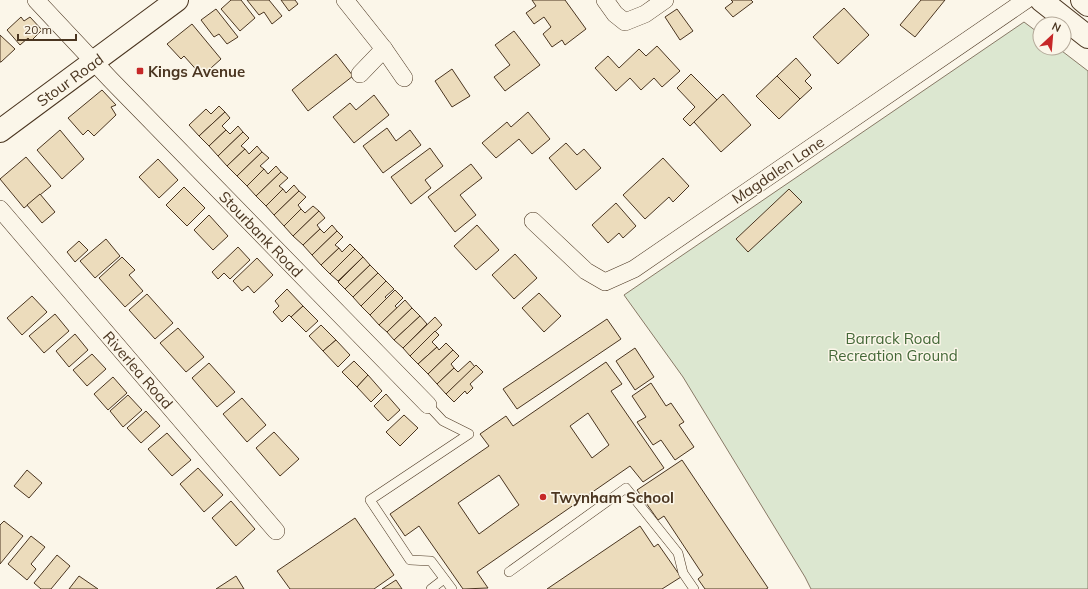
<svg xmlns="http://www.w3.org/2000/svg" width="1088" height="589" font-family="Mulish,sans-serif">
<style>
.green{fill:#dce7d0;stroke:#887966}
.building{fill:#ecdcbc;stroke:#4a3520;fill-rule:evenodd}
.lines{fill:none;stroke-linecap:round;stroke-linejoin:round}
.lane-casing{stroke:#4a3520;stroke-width:10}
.street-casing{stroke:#4a3520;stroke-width:18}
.secondary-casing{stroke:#4a3520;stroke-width:24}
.primary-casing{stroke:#4a3520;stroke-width:24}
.lane{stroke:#fbf6e9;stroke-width:9}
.street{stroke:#fbf6e9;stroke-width:17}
.secondary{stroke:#fbf6e9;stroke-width:22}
.primary{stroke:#fbf6e9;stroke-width:22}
.poi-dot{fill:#c62828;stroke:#fbf6e9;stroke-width:1.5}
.labels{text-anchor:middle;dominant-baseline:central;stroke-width:3;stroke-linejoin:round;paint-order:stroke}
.poi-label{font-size:15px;font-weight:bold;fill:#4a3520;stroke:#fbf6e9;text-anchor:start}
.street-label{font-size:15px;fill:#4a3520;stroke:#fbf6e9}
.park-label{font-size:15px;fill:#436837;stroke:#fbf6e9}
</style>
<rect width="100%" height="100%" fill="#fbf6e9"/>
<polygon class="green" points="1024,22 1040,34 1040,48 1058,48 1088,71 1088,589 811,589 805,577 683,377 624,295"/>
<g class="building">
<polygon points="231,0 241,0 255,18 240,31 221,9"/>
<polygon points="247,0 269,0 282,16 272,24 264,12 259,15"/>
<polygon points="281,0 295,0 298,4 289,11"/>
<polygon points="532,0 565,0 586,29 565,45 562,40 552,47 543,34 551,27 544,17 534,24 526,13 536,6"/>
<polygon points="731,0 751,0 753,2 733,17 725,8 733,2"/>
<polygon points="921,0 945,0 915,37 900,25"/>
<polygon points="844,8 869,35 838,64 813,37"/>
<polygon points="216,9 238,37 227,44 219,34 214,37 201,20"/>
<polygon points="677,9 693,31 680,40 665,17"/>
<polygon points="21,17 24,21 30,17 42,30 31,41 28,38 20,45 7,30"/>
<polygon points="192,24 221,59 202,76 184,56 181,59 167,44"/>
<polygon points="514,31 540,65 505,91 494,77 510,65 495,45"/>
<polygon points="0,35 15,49 1,62 0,62"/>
<polygon points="657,46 680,71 662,87 654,78 641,90 630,78 616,91 595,68 608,56 619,68 639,49 646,56"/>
<polygon points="336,54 353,76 308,111 292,90"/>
<polygon points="796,58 811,75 805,81 812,88 800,99 777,76"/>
<polygon points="452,69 470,96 452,107 435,81"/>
<polygon points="691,74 717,100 690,126 683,119 695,107 677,88"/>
<polygon points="777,76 800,99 779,119 756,96"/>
<polygon points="102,90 116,105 111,107 116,115 94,136 88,130 83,135 68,118"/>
<polygon points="723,94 751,125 721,152 694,122"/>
<polygon points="374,95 389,115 354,143 333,117 350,103 356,110"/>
<polygon points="219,106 225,112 199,136 189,125 206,109 211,114"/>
<polygon points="225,112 230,118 222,126 226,130 209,146 199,136"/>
<polygon points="528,112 550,139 532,154 519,139 496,158 482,143 507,122 511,127"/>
<polygon points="238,126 243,132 218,156 209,146 226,130 230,134"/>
<polygon points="387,128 396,141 410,130 421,145 383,173 363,146"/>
<polygon points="60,130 84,159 62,179 37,150"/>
<polygon points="243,132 249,138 241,146 245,149 227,166 218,156"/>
<polygon points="566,143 577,155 584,149 601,168 576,190 549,158"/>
<polygon points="257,146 262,152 237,176 227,166 245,149 249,154"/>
<polygon points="430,148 443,166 425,180 431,188 411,204 391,177"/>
<polygon points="262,152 269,158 260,166 264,169 247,186 237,176"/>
<polygon points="26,157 51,186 24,208 0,179"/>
<polygon points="663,158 689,186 673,202 669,197 645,219 623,195"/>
<polygon points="158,159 178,180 159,198 139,177"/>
<polygon points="471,164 482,178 460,195 476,215 455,232 428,197"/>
<polygon points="276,166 281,172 256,196 247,186 264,169 268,174"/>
<polygon points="281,172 288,178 279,186 283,189 266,206 256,196"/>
<polygon points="294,185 299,191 274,215 266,206 283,189 286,193"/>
<polygon points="184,187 205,208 187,226 166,205"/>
<polygon points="789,189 802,202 748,252 736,239"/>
<polygon points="299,191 306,197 298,205 301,209 284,226 274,215"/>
<polygon points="40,194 55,212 42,223 27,205"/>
<polygon points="616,203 636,226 623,238 619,233 608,243 592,225"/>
<polygon points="313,206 319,211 293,236 284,226 301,209 305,213"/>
<polygon points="319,211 325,218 317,225 320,229 303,245 293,236"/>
<polygon points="209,215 228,236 213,250 194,230"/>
<polygon points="332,225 337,231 312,255 303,245 320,229 324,233"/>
<polygon points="477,225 499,250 476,270 454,246"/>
<polygon points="337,231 343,237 335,245 339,248 321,265 312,255"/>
<polygon points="106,239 120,256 95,278 80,261"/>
<polygon points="79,241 88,250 75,262 67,252"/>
<polygon points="350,244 355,249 330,274 321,265 339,248 342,252"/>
<polygon points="238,247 250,260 230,279 224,273 218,279 212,272"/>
<polygon points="355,249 363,257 338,281 330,274"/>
<polygon points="515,254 537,278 514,299 492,275"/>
<polygon points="122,257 135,270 129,275 143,291 125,307 99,278"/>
<polygon points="363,257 370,265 345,289 338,282"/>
<polygon points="257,258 273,275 254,293 248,286 242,291 233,281"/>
<polygon points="370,265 378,273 353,297 345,289"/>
<polygon points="378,273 386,281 361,306 353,297"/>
<polygon points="386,281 394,289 385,297 387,299 370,315 361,306"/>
<polygon points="287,289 303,306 291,317 289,315 282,322 273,312 279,306 275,301"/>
<polygon points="395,290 403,298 395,306 397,308 379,325 370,315"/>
<polygon points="539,293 561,316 544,332 522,308"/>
<polygon points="147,294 173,323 155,339 129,310"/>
<polygon points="32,296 47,312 22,335 7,318"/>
<polygon points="405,300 412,308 387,332 379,325"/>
<polygon points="303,306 318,321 306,332 291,317"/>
<polygon points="412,308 420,316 394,340 387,332"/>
<polygon points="55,314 69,331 44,353 29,336"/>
<polygon points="420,316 427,324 403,348 394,340"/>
<polygon points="435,317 442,325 410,356 403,348"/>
<polygon points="607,319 621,339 517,409 503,389"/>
<polygon points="321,325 336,340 323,351 309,336"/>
<polygon points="178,328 204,357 186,372 160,343"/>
<polygon points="435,331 439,335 432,342 437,347 418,364 410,356"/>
<polygon points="75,334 88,350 69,367 56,351"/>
<polygon points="336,340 350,355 338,367 323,351"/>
<polygon points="446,343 453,350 428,374 418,364 437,347 439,350"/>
<polygon points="635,348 654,377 635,390 616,361"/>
<polygon points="453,350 459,356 451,364 454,368 437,384 428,374"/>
<polygon points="92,354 106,369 87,386 73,370"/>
<polygon points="354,361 368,375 357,387 342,372"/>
<polygon points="470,361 475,367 446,394 437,384 454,368 458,372"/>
<path d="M606,362L622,384L611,391L664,468L643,482L630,466L477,572L488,588L463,589L419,526L405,536L390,514L489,446L480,434L506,416L513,426ZM588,413L609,445L592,458L570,426ZM499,475L519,505L479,534L458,503Z"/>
<polygon points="209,363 235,392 217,407 192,378"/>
<polygon points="476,365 483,372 470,384 473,388 467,394 465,391 454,402 446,394"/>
<polygon points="368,375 382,391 371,402 357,387"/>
<polygon points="113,377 127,393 108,410 94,394"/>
<polygon points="651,383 666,406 671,403 684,422 679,425 694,447 675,460 661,440 653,445 637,422 646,417 632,396"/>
<polygon points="386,394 400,410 388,421 374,406"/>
<polygon points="128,395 142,410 123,427 110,411"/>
<polygon points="242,398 266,425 247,442 223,414"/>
<polygon points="146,411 160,426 141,443 127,428"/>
<polygon points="404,415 418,428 400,446 386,432"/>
<polygon points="274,432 299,459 280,476 256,448"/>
<polygon points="167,433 191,460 172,476 148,449"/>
<polygon points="682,460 768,588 766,589 705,589 698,579 703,575 664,516 658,520 637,490"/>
<polygon points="198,468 223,495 204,512 180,484"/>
<polygon points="27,470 42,483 29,498 14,486"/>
<polygon points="231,501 255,529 236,546 212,518"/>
<polygon points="355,518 394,575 374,589 290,589 277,571"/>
<polygon points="4,521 23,536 0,564 0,525"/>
<polygon points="640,526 654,547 658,544 681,577 662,589 547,589"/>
<polygon points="31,536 45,547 31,564 36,569 27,580 8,564"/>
<polygon points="57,555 70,566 51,589 41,589 34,583"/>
<polygon points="79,576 98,589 69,589"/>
<polygon points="236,576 244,589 216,589"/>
<polygon points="396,580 402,589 382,589"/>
</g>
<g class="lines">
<g class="lane-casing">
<g id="lane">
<polyline points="428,405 443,421 469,434 370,500 410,560 431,561 452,589"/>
<polyline points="509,572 626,488 678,553 683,573 694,589"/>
<polyline points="431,589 444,579"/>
</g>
</g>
<g class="street-casing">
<g id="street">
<polyline points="36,0 110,79 428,405"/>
<polyline points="345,0 384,49 404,78"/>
<polyline points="605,0 615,14 625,22 645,14 665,0"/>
<polyline points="360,74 384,49"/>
<polyline points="0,209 276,531"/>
<polyline points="533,221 586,271 605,282 634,269 1026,0"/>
</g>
</g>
<g class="secondary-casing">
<polyline id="secondary" points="0,131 177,0"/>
</g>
<g class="primary-casing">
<g id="primary">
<polyline points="1041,0 1088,37"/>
<polyline points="1082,0 1088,5"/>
</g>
</g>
<use href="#lane" class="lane"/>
<use href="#street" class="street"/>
<use href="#secondary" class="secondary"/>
<use href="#primary" class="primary"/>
</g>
<g class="poi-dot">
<rect x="136" y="67" width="8" height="8" rx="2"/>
<circle cx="543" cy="497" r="4"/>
</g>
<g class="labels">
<g class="poi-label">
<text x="148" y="71">Kings Avenue</text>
<text x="551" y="497">Twynham School</text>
</g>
<g class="street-label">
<text transform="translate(70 80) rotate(-36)">Stour Road</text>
<text transform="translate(778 170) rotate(-34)">Magdalen Lane</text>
<text transform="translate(261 234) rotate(46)">Stourbank Road</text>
<text transform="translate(138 370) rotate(49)">Riverlea Road</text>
</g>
<g class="park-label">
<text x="893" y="338">Barrack Road<tspan x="893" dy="17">Recreation Ground</tspan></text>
</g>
</g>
<g transform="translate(1052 36) rotate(26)"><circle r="19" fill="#fbf6e9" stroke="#b4a999"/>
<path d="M0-3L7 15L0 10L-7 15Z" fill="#c62828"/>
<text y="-6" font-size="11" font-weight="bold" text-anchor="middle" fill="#4a3520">N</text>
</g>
<path d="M18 34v6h58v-6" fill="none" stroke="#4a3520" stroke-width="2"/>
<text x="24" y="34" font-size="12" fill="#4a3520" stroke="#fbf6e9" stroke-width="3" paint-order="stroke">20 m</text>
</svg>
